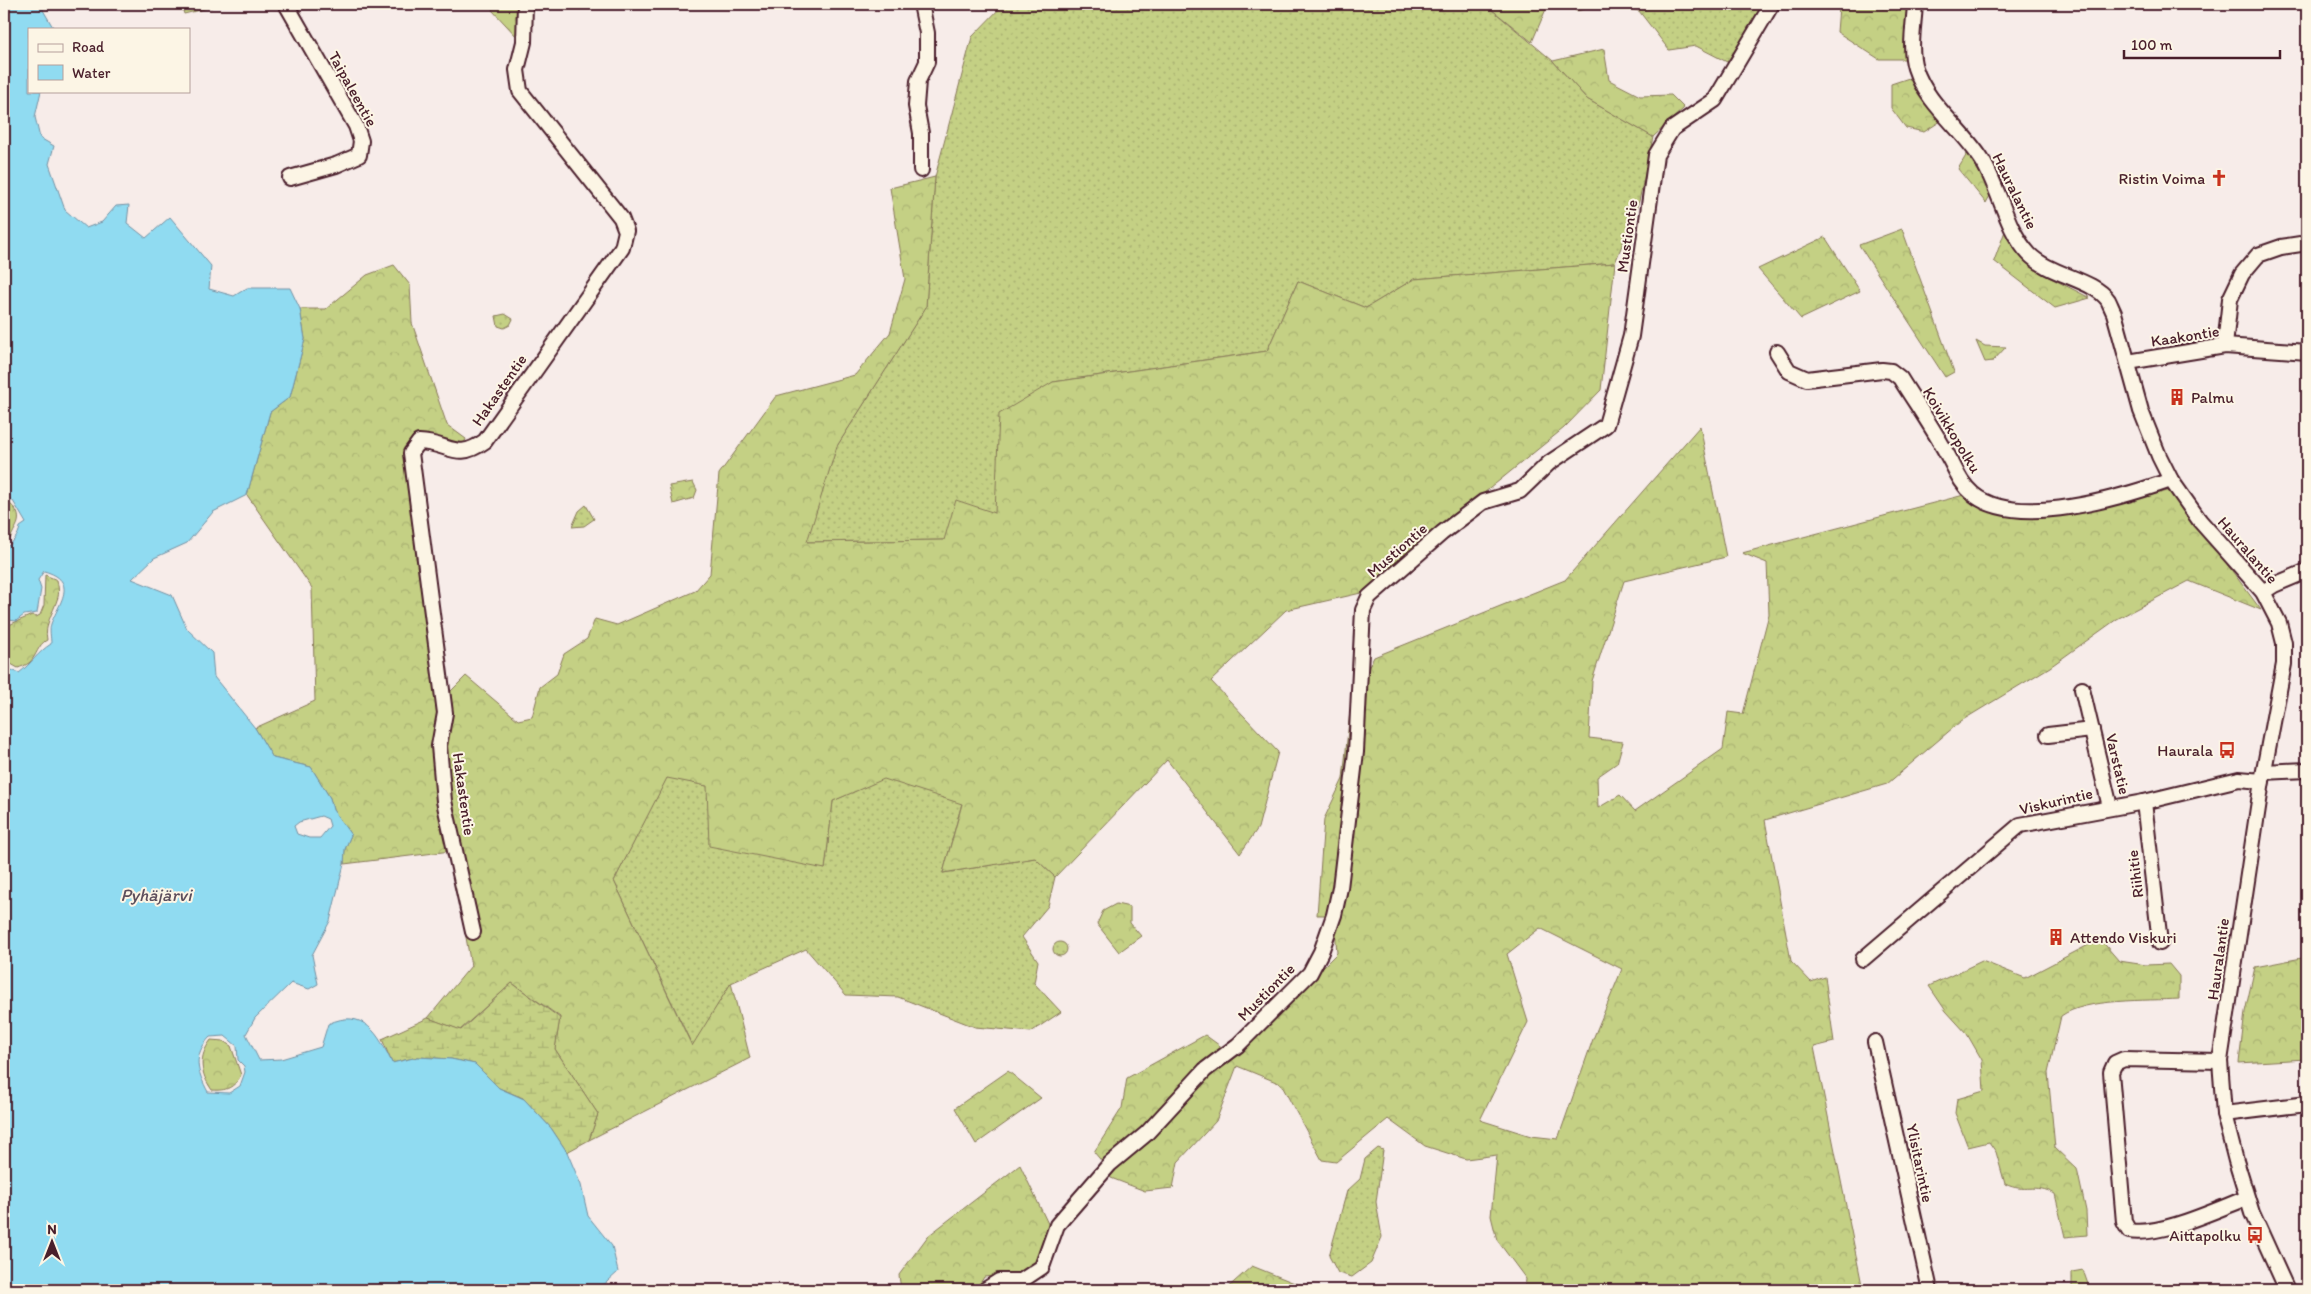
<svg xmlns="http://www.w3.org/2000/svg" width="2311" height="1294" font-family="Itim,sans-serif">
<style>
.grass{fill:url(#grass-dots);stroke:#877858}
.forest{fill:url(#forest-crowns);stroke:#877858;fill-rule:evenodd}
.wetland{fill:url(#wetland-marsh);stroke:#877858}
.green{fill:#c4d084;stroke:#877858}
.water{fill:#90dbf1;stroke:#7490a2;fill-rule:evenodd}
.lines{fill:none;stroke-linecap:round;stroke-linejoin:round}
.minor-casing{stroke:#4a1f2b;stroke-width:18}
.minor{stroke:#fcf5e5;stroke-width:14}
.labels{text-anchor:middle;dominant-baseline:central;stroke-width:4;stroke-linejoin:round;paint-order:stroke}
.street-label{font-size:16px;fill:#4a1f2b;stroke:#fcf5e5}
.poi-label{font-size:16px;fill:#4a1f2b;stroke:#fcf5e5;text-anchor:end}
.water-label{font-size:18px;font-style:italic;fill:#5c4e5c;stroke:#fcf5e5}
</style>
<defs>
<pattern id="grass-dots" width="8" height="8" patternUnits="userSpaceOnUse" patternTransform="scale(1.25)"><rect width="8" height="8" fill="#c4d084"/><path d="M2 2h.1M6 6h.1" fill="none" stroke="#aab272" stroke-width="1.8" stroke-linecap="round"/></pattern>
<pattern id="forest-crowns" width="20" height="18" patternUnits="userSpaceOnUse" patternTransform="scale(1.25)"><rect width="20" height="18" fill="#c4d084"/><path d="M2 6a3 3 0 1 1 6 0M12 15a3 3 0 1 1 6 0" fill="none" stroke="#aab272"/></pattern>
<pattern id="wetland-marsh" width="20" height="14" patternUnits="userSpaceOnUse" patternTransform="scale(1.25)"><rect width="20" height="14" fill="#c4d084"/><path d="M1 5h8M5 5V1M11 12h8M15 12V8" fill="none" stroke="#aab272"/></pattern>
</defs>
<rect width="100%" height="100%" fill="#f7ece9"/>
<filter id="ink" filterUnits="userSpaceOnUse"><feTurbulence type="fractalNoise" baseFrequency=".02" numOctaves="2"/><feDisplacementMap in="SourceGraphic" scale="10" xChannelSelector="R" yChannelSelector="G"/><feConvolveMatrix kernelMatrix="1 2 1 2 8 2 1 2 1" color-interpolation-filters="sRGB"/></filter>
<g filter="url(#ink)">
<g class="grass">
<polygon points="1004,4 1485,4 1553,61 1587,99 1653,137 1639,201 1615,263 1414,279 1366,308 1298,281 1267,351 1053,382 995,513 945,540 806,542 837,446 926,307 935,177 972,37"/>
<polygon points="1626,4 1766,4 1727,62 1696,46 1669,50 1639,11 1629,9"/>
<polygon points="505,314 513,319 510,325 504,328 498,326 496,316"/>
<polygon points="586,505 594,519 584,526 572,527 579,511"/>
<polygon points="667,777 707,786 825,869 833,801 884,778 962,803 943,873 1035,858 1055,877 1048,906 1022,937 1038,961 1034,983 1061,1012 1031,1032 975,1027 898,997 846,995 806,949 731,983 693,1047 614,881"/>
<circle cx="1060" cy="949" r="7"/>
<polygon points="1378,1148 1383,1150 1376,1202 1382,1237 1371,1263 1352,1277 1338,1273 1329,1256 1347,1191 1360,1179 1365,1159"/>
</g>
<g class="forest">
<polygon points="496,4 524,4 519,39 492,10"/>
<polygon points="1485,4 1555,4 1546,9 1532,42"/>
<polygon points="1568,4 1589,4 1588,8 1576,11"/>
<polygon points="1853,4 1869,4 1883,9 1900,4 1908,4 1908,59 1879,59 1837,32 1839,7"/>
<polygon points="1604,49 1609,80 1640,96 1671,95 1684,108 1653,137 1587,99 1553,61"/>
<polygon points="1915,76 1944,119 1924,132 1906,128 1891,108 1891,84"/>
<polygon points="1967,154 1992,192 1986,203 1958,169"/>
<polygon points="935,177 926,307 837,446 807,542 944,540 956,500 995,513 999,414 1053,382 1267,351 1298,281 1366,308 1414,279 1615,263 1601,390 1564,428 1361,593 1286,610 1211,681 1278,752 1258,828 1240,854 1167,760 1055,877 1035,858 943,873 962,804 884,779 833,801 825,869 709,846 707,786 667,778 614,881 692,1046 731,983 750,1058 589,1140 598,1114 555,1049 560,1017 512,983 460,1030 428,1018 471,966 451,851 344,864 345,849 351,835 333,810 330,798 311,767 273,758 255,728 315,701 312,588 247,495 270,412 290,397 305,339 300,309 326,309 367,275 394,265 410,285 412,323 447,425 466,439 463,446 416,439 440,702 466,676 518,720 532,717 540,687 557,674 564,654 587,639 595,619 617,625 695,591 710,574 719,474 776,396 855,375 890,333 905,279 890,188"/>
<polygon points="1902,229 1954,372 1945,377 1859,245"/>
<polygon points="2005,231 2039,272 2090,298 2055,308 1994,261"/>
<polygon points="1825,237 1860,291 1801,319 1758,269"/>
<polygon points="1976,341 1985,346 2006,347 1993,361 1985,362"/>
<path d="M1700,426L1726,557L1624,581L1592,681L1589,738L1623,742L1617,763L1597,777L1598,808L1620,795L1635,811L1723,749L1728,712L1743,714L1769,614L1767,563L1742,553L1964,495L1984,505L2093,509L2172,490L2261,610L2189,581L2117,619L2050,667L1961,721L1887,784L1765,820L1791,961L1811,982L1825,977L1834,1042L1814,1047L1863,1290H1525L1526,1279L1497,1240L1491,1216L1497,1155L1466,1159L1425,1146L1388,1119L1336,1162L1322,1160L1281,1084L1237,1066L1216,1121L1178,1162L1173,1188L1145,1191L1111,1178L1104,1164L1094,1152L1122,1108L1127,1078L1205,1035L1234,1056L1337,953L1334,915H1317L1324,819L1343,779L1351,701L1374,657L1565,580ZM1540,928L1622,969L1593,1039L1558,1139L1531,1136L1480,1120L1528,1022L1507,954Z"/>
<polygon points="693,482 697,490 694,498 673,504 669,486"/>
<path d="M4,500C16,507 23,516 15,529C11,536 10,541 4,546Z"/>
<path d="M45,575L57,580C58,586 60,593 57,600C53,613 44,625 47,640C38,644 37,656 29,663C26,665 21,667 18,668L4,660L5,631L11,624L32,615L36,617L40,615L44,605Z"/>
<polygon points="1116,904 1130,907 1130,923 1141,936 1119,952 1097,924 1103,911"/>
<path d="M2100,939L2119,961L2146,965L2169,964L2179,976V999C2147,1001 2086,998 2061,1016L2048,1073L2055,1148L2077,1169L2086,1211L2087,1235L2065,1237L2055,1194C2034,1182 2026,1194 2005,1184L1996,1152L1989,1142L1968,1147L1955,1113L1957,1099L1984,1091L1982,1060L1967,1034L1946,1011L1929,986L1982,961L2025,978Z"/>
<polygon points="2307,957 2307,978 2304,979 2306,1059 2239,1063 2245,1012 2255,967"/>
<path d="M211,1040L223,1041L231,1046L241,1075C234,1088 226,1091 212,1090C200,1073 198,1057 211,1040Z"/>
<polygon points="1008,1071 1041,1098 976,1144 955,1108"/>
<polygon points="1020,1165 1050,1228 1039,1259 1029,1272 984,1277 976,1290 901,1290 899,1275 928,1236"/>
<polygon points="1252,1266 1312,1290 1225,1290"/>
<polygon points="2083,1270 2090,1290 2072,1290 2072,1272"/>
</g>
<polygon class="wetland" points="512,983 560,1018 555,1049 598,1114 589,1140 567,1152 551,1128 523,1098 499,1088 475,1064 451,1059 418,1057 392,1063 382,1039 428,1018 461,1030"/>
<polygon class="green" points="181,4 211,4 212,7 184,14"/>
<path class="water" d="M4,4H44L43,10L54,29H29V91H41L35,117L40,138L54,146L49,164L65,210L86,228L102,222L116,206L129,205L127,223L146,238L170,217L211,266L209,289L234,296L247,288H290L300,309L305,339L290,397L270,412L247,495L213,512L187,543L154,558L132,579L172,595L187,629L212,653L214,677L255,728L273,758L311,767L330,798L333,810L351,835L345,849L344,864L330,921L312,955L318,984L309,989L291,983L255,1018L246,1034L259,1060L281,1059L321,1047L328,1024C364,1007 379,1035 392,1063L418,1057L451,1059L475,1064L499,1088L524,1099L551,1128L567,1152L581,1185L588,1216L612,1246L618,1272L598,1290H4V667L19,673C31,664 38,652 51,644C51,637 49,630 51,624C58,604 80,581 44,571L38,580L41,589L37,613L24,615L16,621L9,620L4,625V548C11,546 19,535 20,527L26,523L13,501L4,495ZM321,816L328,819L330,826L320,838H309L297,834L294,826L299,822ZM225,1036L237,1046L238,1060L244,1066L245,1072L240,1086L229,1093L208,1092C197,1071 192,1056 210,1037Z"/>
<g class="lines">
<g class="minor-casing">
<g id="minor">
<polyline points="286,4 356,126 361,141 359,155 336,165 290,178"/>
<polyline points="921,4 927,33 927,62 918,81 916,106 921,133 921,170"/>
<path d="M1915,4C1914,24 1909,49 1915,68C1927,105 1961,127 1982,160C2000,189 2005,228 2029,254C2049,275 2093,279 2108,300C2110,304 2112,309 2114,313L2141,411L2159,456L2171,480L2200,521L2263,592L2279,623L2284,643V664L2262,781L2220,1061L2224,1114L2236,1161L2252,1213L2287,1290"/>
<polyline points="2225,346 2230,299 2242,274 2258,255 2281,247 2307,243"/>
<path d="M1777,352L1789,371L1807,379L1882,370L1891,371L1900,378C1916,404 1934,429 1948,456C1956,470 1960,483 1973,494C2016,530 2123,497 2171,480"/>
<polyline points="2128,362 2225,346 2307,352"/>
<polyline points="2263,592 2274,585 2307,571"/>
<polyline points="2082,689 2110,807"/>
<polyline points="2048,735 2092,730"/>
<polyline points="2264,772 2307,770"/>
<polyline points="2144,802 2160,943"/>
<path d="M473,932L444,801L439,746L445,713L411,453L419,442C450,443 456,462 485,441L622,248L626,231L621,218L520,91L517,70L524,42L525,4"/>
<polyline points="1863,959 2020,825 2144,802 2239,779 2262,781"/>
<polyline points="1875,1042 1930,1290"/>
<path d="M2220,1061L2124,1059L2115,1063L2111,1072L2124,1222L2129,1231C2159,1237 2218,1209 2247,1198"/>
<polyline points="2224,1114 2307,1104"/>
<polyline points="985,1290 999,1281 1021,1281 1042,1267 1057,1225 1110,1164 1146,1134 1205,1070 1238,1045 1310,973 1321,952 1334,915 1340,888 1356,752 1363,610 1369,597 1442,533 1483,502 1520,491 1549,463 1606,425 1631,336 1656,155 1672,129 1715,100 1772,4"/>
</g>
</g>
<use href="#minor" class="minor"/>
</g>
</g>
<defs>
<g id="church-bare" transform="scale(1.35)"><path d="M-1.2-6h2.4v3.5h3.3v2.4h-3.3V6h-2.4V-.1h-3.3v-2.4h3.3Z" fill="#c8321e" stroke="#fcf5e5" stroke-width="2.5" paint-order="stroke"/></g>
<g id="building-bare" transform="scale(1.35)"><path d="M-4-6H4V6H1V3H-1V6H-4ZM-2.5-4.3h1.7v1.8h-1.7ZM.8-4.3h1.7v1.8H.8ZM-2.5-1h1.7V.8h-1.7ZM.8-1h1.7V.8H.8Z" fill="#c8321e" stroke="#fcf5e5" stroke-width="2.5" paint-order="stroke"/></g>
<g id="bus-bare" transform="scale(1.35)"><path d="M-5-6H5V4H4V6H2V4H-2V6H-4V4H-5ZM-3.5-4V0h7V-4ZM-3.5 1.2v1.5H-2V1.2ZM2 1.2v1.5H3.5V1.2Z" fill="#c8321e" stroke="#fcf5e5" stroke-width="2.5" paint-order="stroke"/></g>
</defs>
<g fill-rule="evenodd">
<use href="#church-bare" x="2219" y="178"/>
<use href="#building-bare" x="2177" y="397"/>
<use href="#bus-bare" x="2227" y="750"/>
<use href="#building-bare" x="2056" y="937"/>
<use href="#bus-bare" x="2255" y="1235"/>
</g>
<g class="labels">
<g class="street-label">
<text transform="translate(353 89) rotate(61)">Taipaleentie</text>
<text transform="translate(2015 191) rotate(64)">Hauralantie</text>
<text transform="translate(1627 236) rotate(-82)">Mustiontie</text>
<text transform="translate(2185 336) rotate(-9)">Kaakontie</text>
<text transform="translate(499 390) rotate(-55)">Hakastentie</text>
<text transform="translate(1952 430) rotate(59)">Koivikkopolku</text>
<text transform="translate(1397 550) rotate(-41)">Mustiontie</text>
<text transform="translate(2248 550) rotate(49)">Hauralantie</text>
<text transform="translate(2118 764) rotate(77)">Varstatie</text>
<text transform="translate(464 794) rotate(82)">Hakastentie</text>
<text transform="translate(2056 801) rotate(-13)">Viskurintie</text>
<text transform="translate(2135 874) rotate(-97)">Riihitie</text>
<text transform="translate(2218 959) rotate(-82)">Hauralantie</text>
<text transform="translate(1266 992) rotate(-45)">Mustiontie</text>
<text transform="translate(1920 1163) rotate(78)">Ylisitarintie</text>
</g>
<g class="poi-label">
<text x="2205" y="178">Ristin Voima</text>
<text x="2191" y="397" text-anchor="start">Palmu</text>
<text x="2213" y="750">Haurala</text>
<text x="2070" y="937" text-anchor="start">Attendo Viskuri</text>
<text x="2241" y="1235">Aittapolku</text>
</g>
<g class="water-label">
<text x="156" y="895">Pyhäjärvi</text>
</g>
</g>
<rect width="2311" height="1294" fill="none" stroke="#fcf5e5" stroke-width="20"/>
<rect x="10" y="10" width="2291" height="1274" fill="none" stroke="#4a1f2b" stroke-width="2" filter="url(#ink)"/>
<rect x="28" y="28" width="162" height="65" fill="#fcf5e5" stroke="#b59f9b"/>
<rect x="38" y="44" width="25" height="8" fill="#fcf5e5" stroke="#b59f9b"/>
<text x="72" y="52" font-size="15" fill="#4a1f2b">Road</text>
<rect x="38" y="65" width="25" height="15" fill="#90dbf1" stroke="#b59f9b"/>
<text x="72" y="78" font-size="15" fill="#4a1f2b">Water</text>
<g transform="translate(52 1242)" stroke="#fcf5e5" stroke-width="4" paint-order="stroke">
<path d="M0-4L9 19L0 12L-9 19Z" fill="#4a1f2b"/>
<text y="-8" font-size="14" font-weight="bold" text-anchor="middle" fill="#4a1f2b">N</text>
</g>
<path d="M2124 50v8h156v-8" fill="none" stroke="#4a1f2b" stroke-width="2.5"/>
<text x="2131" y="50" font-size="15" fill="#4a1f2b" stroke="#fcf5e5" stroke-width="4" paint-order="stroke">100 m</text>
</svg>
